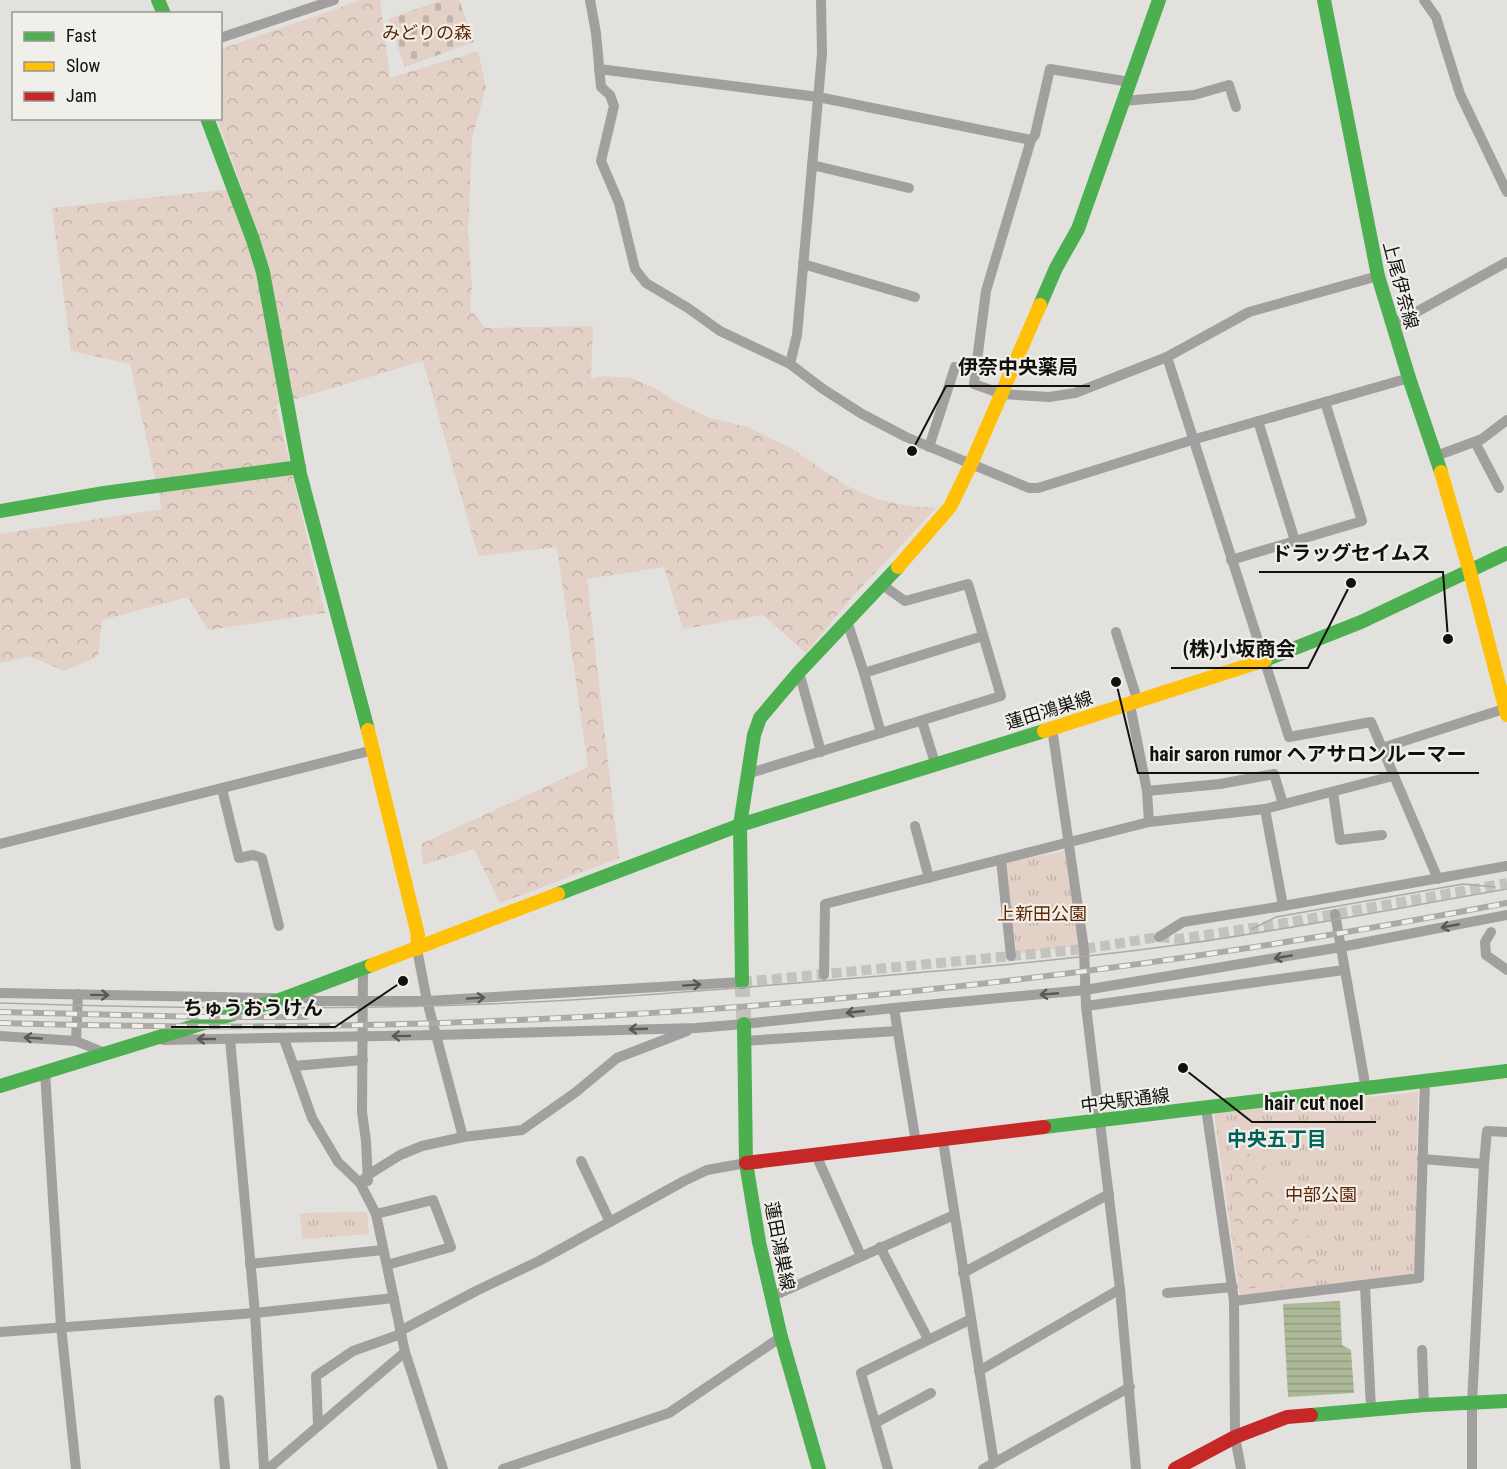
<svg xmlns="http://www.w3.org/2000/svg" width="1507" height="1469" font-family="'Roboto Condensed','Noto Sans JP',sans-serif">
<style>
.grass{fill:url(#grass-tufts)}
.forest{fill:url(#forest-crowns)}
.cemetery{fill:url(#cemetery-stones)}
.water{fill:url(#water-rules)}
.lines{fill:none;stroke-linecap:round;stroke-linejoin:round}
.street-tunnel{stroke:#c4c2bf;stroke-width:10;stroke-dasharray:10 5;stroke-linecap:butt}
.secondary-tunnel{stroke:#c4c2bf;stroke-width:15;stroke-dasharray:15 8;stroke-linecap:butt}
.street{stroke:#a2a09f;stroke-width:10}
.fast{stroke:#4caf50;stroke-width:14}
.slow{stroke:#ffc107;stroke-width:14}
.jam{stroke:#c62828;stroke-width:14}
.tram{stroke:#abaaa7;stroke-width:1.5}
.rail-casing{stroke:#abaaa7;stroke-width:6}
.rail{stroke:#f1efea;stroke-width:4;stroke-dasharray:11;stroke-linecap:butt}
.oneway{stroke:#5a5857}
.labels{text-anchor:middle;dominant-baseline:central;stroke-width:4.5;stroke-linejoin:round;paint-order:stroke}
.park-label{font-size:18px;fill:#612400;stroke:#f1efea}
.street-label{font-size:18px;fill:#12110f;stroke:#f1efea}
.neighbourhood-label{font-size:20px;font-weight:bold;fill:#00635a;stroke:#f1efea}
.leader{fill:none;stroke:#12110f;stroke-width:2}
.callout-dot{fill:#12110f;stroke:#f1efea;stroke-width:2}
.callout-label{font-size:20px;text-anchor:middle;font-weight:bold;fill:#12110f;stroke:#f1efea;stroke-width:4.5;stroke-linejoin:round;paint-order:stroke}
</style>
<defs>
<pattern id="grass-tufts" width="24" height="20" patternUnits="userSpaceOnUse" patternTransform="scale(1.5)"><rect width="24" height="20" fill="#e3d0c6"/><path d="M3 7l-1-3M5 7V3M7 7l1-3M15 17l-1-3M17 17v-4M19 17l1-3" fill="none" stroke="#c2b2a9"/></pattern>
<pattern id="forest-crowns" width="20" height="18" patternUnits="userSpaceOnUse" patternTransform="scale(1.5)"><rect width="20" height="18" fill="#e3d0c6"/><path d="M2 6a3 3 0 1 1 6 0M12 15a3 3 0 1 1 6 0" fill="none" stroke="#c2b2a9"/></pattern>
<pattern id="cemetery-stones" width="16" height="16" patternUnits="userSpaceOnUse" patternTransform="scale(1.5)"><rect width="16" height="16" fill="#e3d0c6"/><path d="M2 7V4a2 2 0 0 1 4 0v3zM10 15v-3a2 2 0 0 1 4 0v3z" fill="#c2b2a9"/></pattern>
<pattern id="water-rules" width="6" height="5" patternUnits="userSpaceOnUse" patternTransform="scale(1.5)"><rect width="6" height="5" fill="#acb897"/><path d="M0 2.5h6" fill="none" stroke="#939d81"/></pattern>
</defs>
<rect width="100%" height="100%" fill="#e3e1de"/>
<g class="grass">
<polygon points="1064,851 1079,945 1017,954 1005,863"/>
<polygon points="1418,1092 1415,1276 1240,1296 1214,1112"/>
<polygon points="367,1212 369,1234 302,1239 300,1213"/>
</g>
<g class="forest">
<polygon points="361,0 380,0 390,78 478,51 486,87 472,138 468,235 472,285 470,309 485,328 593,326 591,379 603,376 631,378 655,388 674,401 710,418 747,427 789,447 847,486 877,499 909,506 936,508 853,596 806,653 763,615 683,629 664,567 587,579 619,858 500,903 474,849 423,865 421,844 588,767 557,547 478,556 423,361 276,405 325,613 208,630 188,597 102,620 98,656 64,671 30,656 0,663 0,534 162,509 130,364 71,351 52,208 242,188 217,119 220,118 221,49"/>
<polygon points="1231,1143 1264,1163 1306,1233 1322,1275 1284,1287 1240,1289 1233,1213"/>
</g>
<polygon class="cemetery" points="442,0 459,0 474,42 405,67 388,19"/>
<polygon class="water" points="1340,1301 1342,1345 1351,1350 1354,1393 1288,1397 1283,1304"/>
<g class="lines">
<polyline class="street-tunnel" points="742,982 1084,949 1159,937 1179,939 1279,924 1507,883"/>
<polyline class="secondary-tunnel" points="742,982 744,1024"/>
<g class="street">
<polyline points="590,0 596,33 601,87 610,95 614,106 601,161 619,203 635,269 646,283 688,308 720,331 790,364 823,389 862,414 906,437 1029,488 1038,488 1192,440 1409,378"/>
<polyline points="1424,0 1436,17 1460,94 1507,192"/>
<polyline points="220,38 334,0"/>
<polyline points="599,69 818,97 1031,140 1035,135 1050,69 1130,82"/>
<polyline points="1123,101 1194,95 1229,85 1236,107"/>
<polyline points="1031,140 986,291 974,384 1002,394 1049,397 1075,393 1167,357 1249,312 1378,276"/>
<polyline points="812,165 909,188"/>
<polyline points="803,264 915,297"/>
<polyline points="1393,325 1507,262"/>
<polyline points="1167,357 1289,737 1371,722 1438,879"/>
<polyline points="790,364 797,335 822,54 821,0"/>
<polyline points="1258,421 1295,541"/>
<polyline points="1475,442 1499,488"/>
<polyline points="929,447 955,367 976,369"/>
<polyline points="1436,456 1482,439 1507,420"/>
<polyline points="1231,560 1362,521 1325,402"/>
<polyline points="847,621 864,673 881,733"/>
<polyline points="1116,632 1138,702"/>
<polyline points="799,672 821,752"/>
<polyline points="864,673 983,636"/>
<polyline points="1130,705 1147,791 1149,822"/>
<polyline points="922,721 935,763"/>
<polyline points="1052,728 1084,949 1086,1006 1120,1289 1136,1469"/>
<polyline points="1382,748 1507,708"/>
<polyline points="747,774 1001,696 968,584 905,601 881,584"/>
<polyline points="222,789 239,858 253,855 262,858 279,926"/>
<polyline points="1147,791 1220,784 1274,774 1283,804"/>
<polyline points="1333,792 1340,840 1382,835"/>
<polyline points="1265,809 1283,906"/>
<polyline points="915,826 929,878"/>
<polyline points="0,844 373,750"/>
<polyline points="1001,860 1011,956"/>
<polyline points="1335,914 1366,1089"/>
<polyline points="1491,932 1485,942 1486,955 1507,970"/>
<polyline points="1159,937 1183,922 1283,906 1507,866"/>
<polyline points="417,949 427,1001 463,1137"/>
<polyline points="363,968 362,1112 366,1141 368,1181"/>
<polyline points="824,975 825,904 1149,822 1265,809 1393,776"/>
<polyline points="0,993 273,998"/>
<polyline points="293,995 317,1001 427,1001 742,982"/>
<polyline points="1086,1006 1344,970"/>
<polyline points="894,1008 916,1143"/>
<polyline points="0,1036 76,1041 105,1053"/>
<polyline points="230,1039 255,1313 264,1469"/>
<polyline points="284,1039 312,1118 338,1162 360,1183 376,1214 405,1352 443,1469"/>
<polyline points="163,1040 436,1035 696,1028 744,1024 894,1008 1085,990 1341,947 1507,915"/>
<polyline points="76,1041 78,994"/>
<polyline points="744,1041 897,1031"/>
<polyline points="294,1066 363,1060"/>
<polyline points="45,1072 61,1326 76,1469"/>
<polyline points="1206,1108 1234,1301 1235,1437 1241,1469"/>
<polyline points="943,1141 994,1463"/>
<polyline points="816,1155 861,1256"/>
<polyline points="1422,1159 1484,1164 1472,1404 1472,1469"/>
<polyline points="581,1161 610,1222"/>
<polyline points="1484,1164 1487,1131 1507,1132"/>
<polyline points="360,1183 368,1175 400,1155 422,1146 463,1137 522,1130 576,1092 617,1058 687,1031"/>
<polyline points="376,1214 433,1200 451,1247 387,1265"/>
<polyline points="880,1247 928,1339"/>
<polyline points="250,1264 383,1250"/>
<polyline points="963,1273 1109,1194"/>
<polyline points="1365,1286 1371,1409"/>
<polyline points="1167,1293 1233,1287"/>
<polyline points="771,1297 954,1215"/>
<polyline points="1234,1301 1419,1278 1425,1080"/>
<polyline points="400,1331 476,1291 539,1261 684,1181 707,1170 746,1163"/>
<polyline points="0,1332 255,1313 394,1298"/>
<polyline points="1422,1350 1424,1405"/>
<polyline points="979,1371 1120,1289"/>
<polyline points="219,1400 225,1469"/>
<polyline points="875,1423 931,1393"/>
<polyline points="318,1424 316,1376 353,1351 401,1334"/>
<polyline points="268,1469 405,1352"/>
<polyline points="503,1469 669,1413 781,1337"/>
<polyline points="888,1469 861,1373 971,1319"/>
<polyline points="983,1469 1130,1387"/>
</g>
<g class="fast">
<polyline points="158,0 164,14"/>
<polyline points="1324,0 1378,276 1409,378 1441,472"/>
<polyline points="207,118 253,240 263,272 300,474 368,730"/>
<polyline points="1040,305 1056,268 1078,229 1159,0"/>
<polyline points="0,511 104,493 299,467"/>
<polyline points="1265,660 1361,622 1507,553"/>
<polyline points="558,894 740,825 1044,731"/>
<polyline points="742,982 740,825 754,735 760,718 799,672 898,567"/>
<polyline points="744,1024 746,1163 759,1242 781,1337 819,1469"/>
<polyline points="0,1086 282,999 372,965"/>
<polyline points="1044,1127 1507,1071"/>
<polyline points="1311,1415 1424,1405 1507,1401"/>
</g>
<g class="slow">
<polyline points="1441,472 1470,572 1507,715"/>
<polyline points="898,567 950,507 971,464 1040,305"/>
<polyline points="368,730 418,935 417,949"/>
<polyline points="1044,731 1265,660"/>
<polyline points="372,965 558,894"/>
</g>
<g class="jam">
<polyline points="746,1163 1044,1127"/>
<polyline points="1175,1469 1235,1437 1287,1417 1311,1415"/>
</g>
<g class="tram">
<polyline points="1252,929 1276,917 1463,884 1495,887"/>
<path d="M0,1003C177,1009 355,1011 533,1002C629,997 725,989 821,981C940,971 1059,961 1177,945C1287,930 1397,908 1507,889"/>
</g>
<g class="rail-casing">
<g id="rail">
<polyline points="0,1012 204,1017 306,1017"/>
<path d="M0,1023C173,1028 345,1028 518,1020C850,1006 1181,966 1507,903"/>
</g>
</g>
<use href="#rail" class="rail"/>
</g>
<defs><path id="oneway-shaft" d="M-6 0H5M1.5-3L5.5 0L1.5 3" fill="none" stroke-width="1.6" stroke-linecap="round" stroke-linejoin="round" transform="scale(1.5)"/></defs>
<g class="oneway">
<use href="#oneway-shaft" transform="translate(1450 926) rotate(169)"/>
<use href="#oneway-shaft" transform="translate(1283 957) rotate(170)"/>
<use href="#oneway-shaft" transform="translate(692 985) rotate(-4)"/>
<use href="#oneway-shaft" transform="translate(1049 994) rotate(175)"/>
<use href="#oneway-shaft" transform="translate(100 995) rotate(1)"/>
<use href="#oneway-shaft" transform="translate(476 998) rotate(-4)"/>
<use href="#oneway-shaft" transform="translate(855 1012) rotate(174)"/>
<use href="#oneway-shaft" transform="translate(638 1029) rotate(178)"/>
<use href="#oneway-shaft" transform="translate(401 1036) rotate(179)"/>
<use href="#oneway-shaft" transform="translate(33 1038) rotate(-176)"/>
<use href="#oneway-shaft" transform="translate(206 1039) rotate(180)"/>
</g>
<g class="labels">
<g class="park-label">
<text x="427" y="32">みどりの森</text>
<text x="1042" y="913">上新田公園</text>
<text x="1321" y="1194">中部公園</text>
</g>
<g class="street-label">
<text transform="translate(1401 285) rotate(75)">上尾伊奈線</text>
<text transform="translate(1049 710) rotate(-17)">蓮田鴻巣線</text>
<text transform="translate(1125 1100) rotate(-7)">中央駅通線</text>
<text transform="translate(780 1246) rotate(79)">蓮田鴻巣線</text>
</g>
<g class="neighbourhood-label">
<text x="1277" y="1139">中央五丁目</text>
</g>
</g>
<path class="leader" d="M912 451L946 386H1090M1448 639L1443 572H1259M1351 583L1308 668H1171M1116 682L1138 773H1479M403 981L335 1027H171M1183 1068L1252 1122H1376"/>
<g class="callout-dot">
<circle cx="912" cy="451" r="6"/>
<circle cx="1448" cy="639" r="6"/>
<circle cx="1351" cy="583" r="6"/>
<circle cx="1116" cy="682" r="6"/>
<circle cx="403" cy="981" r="6"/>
<circle cx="1183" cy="1068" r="6"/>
</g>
<g class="callout-label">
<text x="1018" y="374">伊奈中央薬局</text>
<text x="1351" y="560">ドラッグセイムス</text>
<text x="1239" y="656">(株)小坂商会</text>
<text x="1308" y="761">hair saron rumor ヘアサロンルーマー</text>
<text x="253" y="1015">ちゅうおうけん</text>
<text x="1314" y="1110">hair cut noel</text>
</g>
<rect x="12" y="12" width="210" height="108" fill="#f1efea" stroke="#989692" stroke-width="1.5"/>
<rect x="24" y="32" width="30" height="9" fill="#4caf50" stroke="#989692" stroke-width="1.5"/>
<text x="66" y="42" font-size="18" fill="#12110f">Fast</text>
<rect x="24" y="62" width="30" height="9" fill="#ffc107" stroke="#989692" stroke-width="1.5"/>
<text x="66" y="72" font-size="18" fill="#12110f">Slow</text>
<rect x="24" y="92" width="30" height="9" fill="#c62828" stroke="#989692" stroke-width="1.5"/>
<text x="66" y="102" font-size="18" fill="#12110f">Jam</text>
</svg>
